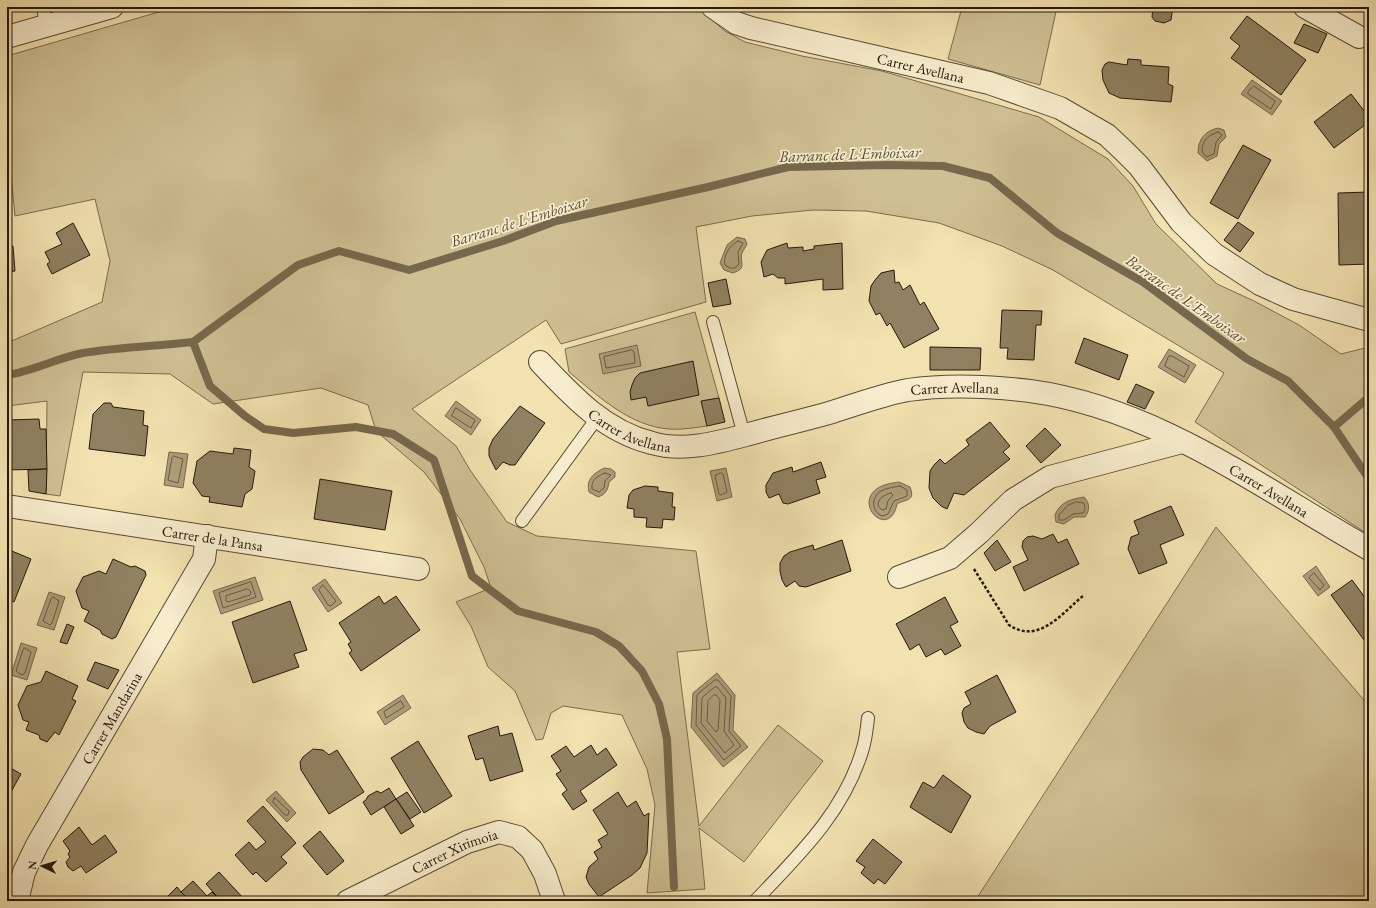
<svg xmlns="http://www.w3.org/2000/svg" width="1376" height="908" font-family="'EB Garamond',serif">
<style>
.green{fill:#cfc094;stroke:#7a6c50}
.water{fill:#ac9d78;stroke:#76684c}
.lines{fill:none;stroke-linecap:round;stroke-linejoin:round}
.shore{stroke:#685a42;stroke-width:1}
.stream{stroke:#76684c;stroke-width:8}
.building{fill:#8f8161;stroke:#24180b}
.lane-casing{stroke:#584a34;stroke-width:14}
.street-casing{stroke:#584a34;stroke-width:24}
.path{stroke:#24180b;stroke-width:2.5;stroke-dasharray:3 2;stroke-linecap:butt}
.lane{stroke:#f7eccc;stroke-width:12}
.street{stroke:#f7eccc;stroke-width:22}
.labels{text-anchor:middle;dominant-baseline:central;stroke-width:3.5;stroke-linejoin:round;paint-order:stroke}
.street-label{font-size:15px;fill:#24180b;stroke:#f7eccc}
.water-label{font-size:16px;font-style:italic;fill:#5a4d37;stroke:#f7eccc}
</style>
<rect width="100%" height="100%" fill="#f2e2b0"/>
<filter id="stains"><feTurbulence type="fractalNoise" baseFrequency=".005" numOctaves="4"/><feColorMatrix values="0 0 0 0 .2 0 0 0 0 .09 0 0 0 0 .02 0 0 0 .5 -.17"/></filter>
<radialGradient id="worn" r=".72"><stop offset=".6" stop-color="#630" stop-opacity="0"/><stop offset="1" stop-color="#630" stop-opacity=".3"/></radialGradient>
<g class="green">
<polygon points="176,7 697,7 725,31 745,42 802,56 882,71 1039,117 1108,159 1133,186 1156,224 1217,284 1254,301 1299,325 1341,354 1369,347 1369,535 1195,422 1224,373 1053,270 1002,246 939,223 866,211 813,210 752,216 696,227 706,302 561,344 546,320 412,409 456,446 470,470 507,522 537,536 696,551 710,649 677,652 699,826 778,725 823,761 744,862 699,828 705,889 647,893 655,805 647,769 622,715 563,706 551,713 543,739 536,740 515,691 488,667 471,626 456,602 491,588 484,567 460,519 424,472 376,431 368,405 321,388 213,404 170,374 83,372 60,496 46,494 47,401 7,406 7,343 102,302 110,261 95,199 15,216 7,136 7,56"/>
<polygon points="962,7 1057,7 1040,85 948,59"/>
<path d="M695,312L719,398L702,401L707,426C692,428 676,431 661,428C625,422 596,394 569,372L565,349Z"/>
<polygon points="1216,527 1369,706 1369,901 975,901"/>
</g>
<g class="water">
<polygon points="1252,80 1282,101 1272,115 1241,94"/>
<path d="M1218,128L1224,130L1226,137L1219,144L1217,156L1207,161L1198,153C1198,139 1205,131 1218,128Z"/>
<path d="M737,237L745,239L747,244C746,247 743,250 742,253C739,262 748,268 733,273L724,270L720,263L727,245Z"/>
<polygon points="637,345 641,366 603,374 599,354"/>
<polygon points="1169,349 1196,365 1185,383 1158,367"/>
<polygon points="456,401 481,420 471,435 445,416"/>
<polygon points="169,452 188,454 183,488 164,485"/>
<path d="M604,468L611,469L615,472V477L609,482C608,490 605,495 598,497L589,492C586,479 593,474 604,468Z"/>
<polygon points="726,468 732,497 717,501 710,471"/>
<path d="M899,482L910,487C916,502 905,499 897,504C890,540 852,505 878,488C884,484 893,483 899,482Z"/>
<path d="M1084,497C1090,503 1090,510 1085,517H1074L1064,524L1056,522L1055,515C1060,502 1071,499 1084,497Z"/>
<polygon points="1316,566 1330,587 1318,596 1303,576"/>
<polygon points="255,577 263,600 221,614 213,591"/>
<polygon points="325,579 342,603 328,612 312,588"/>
<polygon points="49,592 65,597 54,630 37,625"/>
<polygon points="21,643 37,648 27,680 11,675"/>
<polygon points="717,673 735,695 733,730 748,747 723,767 691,727 693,693"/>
<polygon points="403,695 411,708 385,725 377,712"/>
<polygon points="276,791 296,813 287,822 266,800"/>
</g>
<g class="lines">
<g class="shore">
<polygon points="1254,86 1275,101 1271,109 1248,94 1248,92"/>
<path d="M1218,132L1222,135L1216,142L1214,154L1206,157L1202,151C1202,141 1208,135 1218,132Z"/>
<path d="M738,241L743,243L738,252L739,264L735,268H730L725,265C723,255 730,245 738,241Z"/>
<polygon points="632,350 634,352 635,363 606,368 604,357"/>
<polygon points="1169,356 1172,356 1189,366 1184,377 1165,366"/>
<polygon points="456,408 475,420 471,428 452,416"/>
<polygon points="174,456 183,459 178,483 168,480 172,458"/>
<path d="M605,473L611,475L605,481L604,488L599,492L592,489C591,480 597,476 605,473Z"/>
<polygon points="721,473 723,474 727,492 721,495 719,494 715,476"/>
<path d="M900,486L907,490V496L894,501L888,514L882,516C871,511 871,497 881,491C887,488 894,487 900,486Z"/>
<path d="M891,493L893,495L888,501L886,509L882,510L878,506C878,498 884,495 891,493Z"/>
<polygon points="1076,502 1084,503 1085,509 1083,513 1073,514 1064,520 1059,520 1059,515 1067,506"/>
<polygon points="1314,573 1324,585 1320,590 1309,578"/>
<polygon points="251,582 256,597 223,608 219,593"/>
<polygon points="323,585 336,601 331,606 328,605 319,590"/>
<polygon points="248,589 251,592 250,595 228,602 226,601 226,596"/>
<polygon points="53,597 59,601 52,623 50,625 43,621 51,599"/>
<polygon points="25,648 31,652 25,673 22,675 16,671 23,650"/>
<polygon points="715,680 718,680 731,696 729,731 741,746 724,760 696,725 697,695"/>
<polygon points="715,687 717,687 726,698 724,731 734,745 725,753 701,723 702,698"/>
<polygon points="714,695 716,695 720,700 718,730 716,732 707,721 708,701"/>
<polygon points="401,701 404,707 386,718 384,712"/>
<polygon points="275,798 289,811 288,815 285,815 273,802"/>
</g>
<g class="stream">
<polyline points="193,342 298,265 339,251 409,270 503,241 556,221 708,187 788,167 889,165 943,166 990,178 1057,233 1143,282 1247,359 1288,381 1334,427 1369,479"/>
<path d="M7,375C33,371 57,358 83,353C119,347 157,346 193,342L210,386L245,416L264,429L293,433L356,427L393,434L434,460L472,576L518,611L596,632L619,646L642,671L659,704L667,739L674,887"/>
<polyline points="1334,427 1369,397"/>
</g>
</g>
<g class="building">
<polygon points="1153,7 1173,7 1171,20 1164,23 1155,21 1152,17"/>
<polygon points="1247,16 1306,60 1281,95 1231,58 1240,46 1230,38"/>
<polygon points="1304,24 1327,34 1318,53 1294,43"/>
<polygon points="1128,59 1141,60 1141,65 1169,67 1168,84 1173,86 1171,102 1120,98 1109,93 1103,80 1102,70 1105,64 1109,62 1127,65"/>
<polygon points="1351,94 1369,117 1369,122 1334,148 1314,122"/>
<polygon points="1243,145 1271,160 1238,219 1210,203"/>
<polygon points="1369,192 1369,264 1339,265 1338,193"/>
<polygon points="1238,222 1254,233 1240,252 1224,240"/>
<polygon points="73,223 90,255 52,274 47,264 50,262 45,252 62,244 56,233"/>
<polygon points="787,243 788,248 803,247 803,251 814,249 814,246 842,243 843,289 823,290 823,279 785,284 785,278 778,278 773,274 764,277 761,262 767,250"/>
<polygon points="13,246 15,271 7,272 7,247"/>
<polygon points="894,270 895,283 899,282 903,290 910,285 920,305 924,302 939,329 904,348 890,323 887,326 880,313 876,315 869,301 871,286 875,280 881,273"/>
<polygon points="726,279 731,304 713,307 708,283"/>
<polygon points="1002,310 1042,311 1041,325 1036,325 1034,360 1007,359 1008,348 1000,348"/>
<polygon points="1084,338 1128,355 1119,380 1075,363"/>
<polygon points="930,347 981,348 980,370 930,370"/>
<polygon points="693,361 699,395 648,406 646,397 631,400 630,392 632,385 635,378 640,373"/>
<polygon points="1136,384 1154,392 1145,409 1127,402"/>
<polygon points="719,398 725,422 707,426 701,401"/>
<polygon points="104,403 111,403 113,407 144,411 143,425 148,426 145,456 89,449 93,414"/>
<polygon points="520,406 545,423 515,465 510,465 503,462 496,470 489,456 489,448 493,439"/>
<polygon points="39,419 40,429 46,429 47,469 7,470 7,420"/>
<polygon points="990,422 1010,446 1003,452 1010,459 964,495 954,493 947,509 941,506 933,498 929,488 930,471 934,465 940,459 945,464 969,445 966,440"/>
<polygon points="1045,428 1061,445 1041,463 1026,446"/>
<polygon points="234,448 251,450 249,467 255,471 252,489 245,494 242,507 209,502 210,497 202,496 193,483 197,461 210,451 233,454"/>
<polygon points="821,462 826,477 816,480 820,493 788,504 783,503 779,494 769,498 766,492 766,485 773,473 792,467 793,472"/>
<polygon points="47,469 46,494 29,491 28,470"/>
<polygon points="320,479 392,491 385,530 314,519"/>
<polygon points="645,486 658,487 658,491 673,493 672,507 675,507 674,520 663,519 662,528 646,527 647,518 634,517 634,509 627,508 629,495 633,490"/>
<polygon points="1171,506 1184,535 1160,545 1167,563 1139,574 1128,549 1131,537 1139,534 1134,521"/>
<polygon points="1053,534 1058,543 1067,539 1079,564 1024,591 1013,567 1028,560 1022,547 1023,541 1027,537 1033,536 1042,539"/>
<polygon points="842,540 851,571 806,587 799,586 795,581 786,587 782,580 780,571 780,563 784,556 790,552 813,545 814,550"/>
<polygon points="997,540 1011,562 995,571 984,553"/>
<polygon points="7,549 31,559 14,602 7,599"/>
<polygon points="113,559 131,567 135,566 145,571 146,575 116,637 112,639 102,634 100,630 84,621 89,611 82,608 76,591 83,577 99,571 106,574"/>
<polygon points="1352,580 1369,603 1369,636 1364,640 1331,595"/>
<polygon points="379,596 384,604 396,596 420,630 361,671 349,653 352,651 348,644 351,642 339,623"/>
<polygon points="945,597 958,622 950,626 961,646 945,655 941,649 926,657 919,644 910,650 896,624"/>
<polygon points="290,601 307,650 294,654 299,667 253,683 232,622"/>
<polygon points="67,624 74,627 67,644 60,642"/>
<polygon points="95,662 119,670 108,689 87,680"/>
<polygon points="46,671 78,686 72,699 76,701 59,735 55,732 47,742 40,739 39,735 26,730 29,722 23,720 18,705 27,686 41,682"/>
<polygon points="997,675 1016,712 990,726 984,734 976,732 968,728 964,722 962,713 964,708 971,704 965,692"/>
<polygon points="498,726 500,736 512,733 523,771 490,781 483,758 476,760 468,736"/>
<polygon points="418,741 452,796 424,813 391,758"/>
<polygon points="591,745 597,755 606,748 617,765 580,791 587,801 573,810 562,794 567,790 556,774 561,771 551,756 566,746 574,757"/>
<polygon points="313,749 323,750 329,755 337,750 364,792 329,814 301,770 300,762 303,757"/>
<polygon points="7,766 21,774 7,799"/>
<polygon points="943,775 971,796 951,833 910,807 923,782 934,788"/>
<polygon points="389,788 396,799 371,815 363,802 366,800 368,796 377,791 381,793"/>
<polygon points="407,792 421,812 410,819 396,799"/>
<polygon points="618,792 627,807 636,801 644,816 649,813 647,853 640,868 632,875 599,897 589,884 586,877 589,867 598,859 594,852 602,847 598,840 608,834 593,810"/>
<polygon points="396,799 414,826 401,834 384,807"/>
<polygon points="263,806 296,843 281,857 287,863 266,882 256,872 253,875 235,855 249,842 256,850 266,842 247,821"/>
<polygon points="79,827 92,845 105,835 117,852 86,873 81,866 73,871 68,867 66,862 70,857 68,854 70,851 63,841"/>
<polygon points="320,831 344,861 327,875 303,846"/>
<polygon points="873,839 902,862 885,884 878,879 874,884 861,873 865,867 856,861"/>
<polygon points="219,872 245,900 244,901 221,901 206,884"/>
<polygon points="193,881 207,896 212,892 221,901 190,901 181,892"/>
<polygon points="177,887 181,892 190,901 164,900"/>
</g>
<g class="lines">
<g class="lane-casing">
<g id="lane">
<polyline points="43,7 46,25"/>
<polyline points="713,322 744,435"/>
<polyline points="522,521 597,418"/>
<path d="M755,901C799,855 845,811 863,748C866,738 867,727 868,718"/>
</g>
</g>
<g class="street-casing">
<g id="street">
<path id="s1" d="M713,7L736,23L751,28L989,83L1060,108L1107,135L1123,150L1139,166L1181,222L1214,254L1260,284L1293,299L1369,320"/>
<polyline points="1305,7 1359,37"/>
<polyline points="7,37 112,7"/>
<path id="s2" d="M540,362C572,396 604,431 652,443C682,452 716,443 746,435C773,427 801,421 829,413C855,405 881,395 908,390C948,384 989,386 1030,391C1156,408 1261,488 1369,549"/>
<path id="s3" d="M7,506L418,569"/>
<polyline points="899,577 950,558 979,533 1013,500 1050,477 1182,442"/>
<path id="s4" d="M17,901L24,872L37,845L204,559L207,536"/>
<path id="s5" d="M348,901L467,842L499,832L518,837L532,850L545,874L554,901"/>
</g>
</g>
<path class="path" d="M974,569L1009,625C1039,645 1062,613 1084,595"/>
<use href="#lane" class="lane"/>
<use href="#street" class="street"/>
</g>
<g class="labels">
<g class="street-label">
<text stroke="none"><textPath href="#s1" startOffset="218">Carrer Avellana</textPath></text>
<text stroke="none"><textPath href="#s2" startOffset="451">Carrer Avellana</textPath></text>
<text stroke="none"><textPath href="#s2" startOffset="115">Carrer Avellana</textPath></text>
<text stroke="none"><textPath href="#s2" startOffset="787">Carrer Avellana</textPath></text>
<text stroke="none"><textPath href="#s3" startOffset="208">Carrer de la Pansa</textPath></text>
<text stroke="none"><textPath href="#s4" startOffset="207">Carrer Mandarina</textPath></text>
<text stroke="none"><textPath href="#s5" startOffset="118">Carrer Xirimoia</textPath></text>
</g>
<g class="water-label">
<text transform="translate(850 154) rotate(-2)">Barranc de L'Emboixar</text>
<text transform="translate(519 221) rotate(-17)">Barranc de L'Emboixar</text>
<text transform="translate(1186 299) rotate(35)">Barranc de L'Emboixar</text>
</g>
</g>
<rect width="1376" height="908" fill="none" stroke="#f2e2b0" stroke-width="24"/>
<rect x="8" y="8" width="1360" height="892" fill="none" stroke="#24180b" stroke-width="2"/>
<rect x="12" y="12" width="1352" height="884" fill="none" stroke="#24180b"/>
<g transform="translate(42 866) rotate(275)" stroke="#f7eccc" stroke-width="3" paint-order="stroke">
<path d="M0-3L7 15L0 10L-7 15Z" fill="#24180b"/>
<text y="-6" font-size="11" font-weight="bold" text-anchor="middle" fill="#24180b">N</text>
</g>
<rect width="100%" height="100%" filter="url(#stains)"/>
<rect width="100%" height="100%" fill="url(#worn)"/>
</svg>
